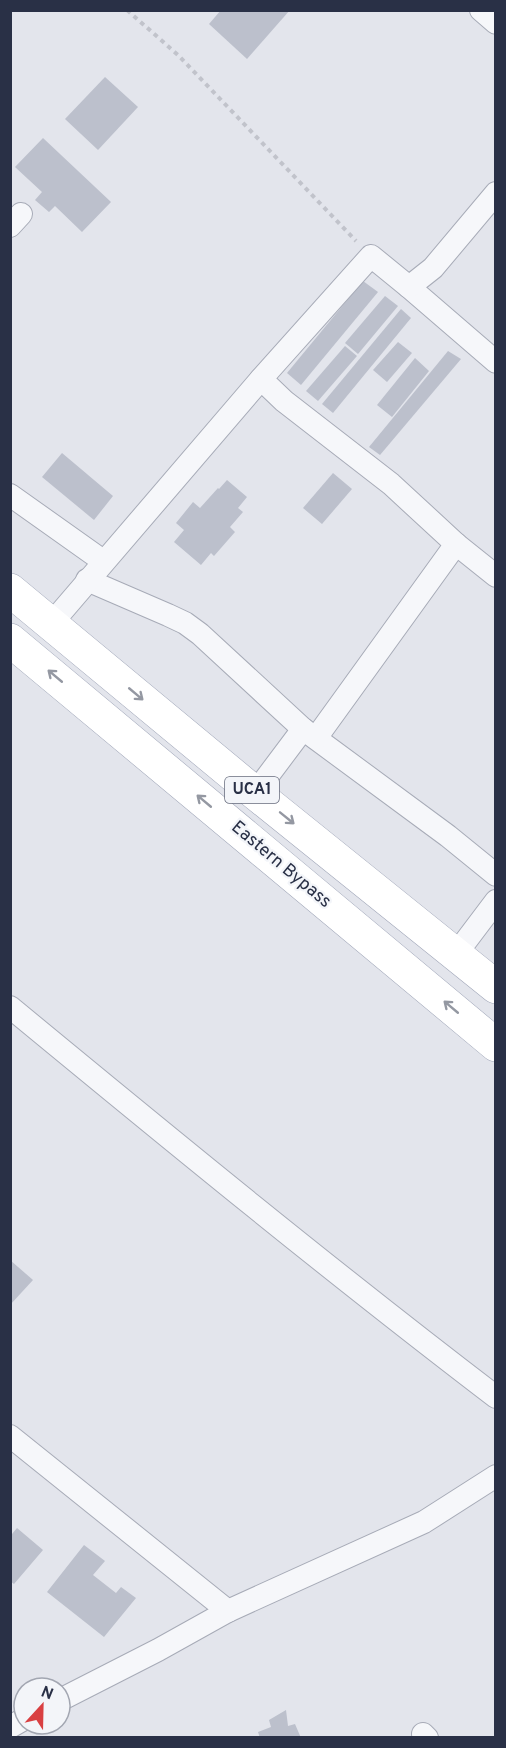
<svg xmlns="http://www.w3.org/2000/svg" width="506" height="1748" font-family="Overpass,sans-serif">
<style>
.building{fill:#bcc0cc}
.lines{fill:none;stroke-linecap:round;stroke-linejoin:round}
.minor-casing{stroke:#a7abb7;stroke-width:24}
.primary-casing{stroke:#a1a7b9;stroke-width:34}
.path{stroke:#c1c3cb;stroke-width:4;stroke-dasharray:4.5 4.5;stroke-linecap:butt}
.minor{stroke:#f6f7fa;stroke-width:22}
.primary{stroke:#fff;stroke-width:33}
.oneway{stroke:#9498a2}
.labels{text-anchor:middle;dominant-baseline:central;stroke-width:4.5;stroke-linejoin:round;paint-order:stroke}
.shield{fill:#f3f5f9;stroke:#666b7c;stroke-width:1.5}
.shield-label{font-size:16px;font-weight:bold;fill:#293046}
.street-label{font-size:18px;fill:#293046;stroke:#f3f5f9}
</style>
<rect width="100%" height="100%" fill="#e3e5ec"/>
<g class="building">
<polygon points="221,10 290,10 247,59 209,24"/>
<polygon points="105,77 138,107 98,150 65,119"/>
<polygon points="43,138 111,202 82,232 55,206 49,212 35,200 42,192 15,167"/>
<polygon points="363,281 378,292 301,385 287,373"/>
<polygon points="385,296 398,306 358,354 345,343"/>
<polygon points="401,309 411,318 333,413 322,404"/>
<polygon points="398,342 412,353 387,382 373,370"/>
<polygon points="345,346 357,356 318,401 306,391"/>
<polygon points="448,351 461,359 380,455 369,447"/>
<polygon points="415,358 429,371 392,417 377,405"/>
<polygon points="62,453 113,496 94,520 42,477"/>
<polygon points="333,473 352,489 322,524 303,508"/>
<polygon points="227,480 247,497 238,508 243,512 230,527 235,532 214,556 211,553 201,565 174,542 184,530 176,523 193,502 200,508 218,488 219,489"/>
<polygon points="10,1260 33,1280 10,1305"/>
<polygon points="17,1528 43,1550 14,1584 10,1581 10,1533 12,1534"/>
<polygon points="84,1545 105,1561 93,1575 116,1593 121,1587 136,1598 104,1637 47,1592"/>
<polygon points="286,1710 288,1726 295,1724 301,1738 260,1738 258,1732 271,1727 269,1720"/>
</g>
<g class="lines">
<g class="minor-casing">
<g id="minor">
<polyline points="481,10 496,23"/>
<polyline points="10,226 21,214"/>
<polyline points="409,287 496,362"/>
<polyline points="261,379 284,401 391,484 456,544 496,576"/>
<polyline points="10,495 103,561"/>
<polyline points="87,580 168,615 185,623 200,634 303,729 448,836 496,875"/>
<polyline points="51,624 261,379 371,256 409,287 433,268 496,193"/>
<polyline points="316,738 456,544"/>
<polyline points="255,793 303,729"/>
<polyline points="456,954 496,901"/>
<path d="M10,1007C170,1139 331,1271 496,1397"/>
<polyline points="10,1436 228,1611"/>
<polyline points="60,1700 158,1650 228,1611 424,1522 496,1476"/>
<polyline points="10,1727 24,1719"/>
<polyline points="423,1734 427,1738"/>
</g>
</g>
<g class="primary-casing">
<g id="primary">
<polyline points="10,590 255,793 496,987"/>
<polyline points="10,640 496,1045"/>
</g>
</g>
<polyline class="path" points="127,10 178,55 356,241"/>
<use href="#minor" class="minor"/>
<use href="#primary" class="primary"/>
</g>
<defs><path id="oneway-shaft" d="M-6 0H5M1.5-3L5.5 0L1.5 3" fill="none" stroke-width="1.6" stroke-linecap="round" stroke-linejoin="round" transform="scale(1.5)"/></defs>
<g class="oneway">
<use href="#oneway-shaft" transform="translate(55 676) rotate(-140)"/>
<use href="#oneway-shaft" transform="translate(136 694) rotate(40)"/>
<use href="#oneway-shaft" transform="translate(204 801) rotate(-140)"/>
<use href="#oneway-shaft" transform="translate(287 818) rotate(39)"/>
<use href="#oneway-shaft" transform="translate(451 1007) rotate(-140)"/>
</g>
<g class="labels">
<rect class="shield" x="225" y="777" width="54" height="26" rx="4.5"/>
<g class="shield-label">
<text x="252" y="790">UCA1</text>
</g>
<g class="street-label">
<text transform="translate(281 865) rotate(40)">Eastern Bypass</text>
</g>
</g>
<rect width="506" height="1748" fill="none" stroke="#293046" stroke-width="24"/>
<g transform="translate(42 1706) rotate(22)"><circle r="28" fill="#f3f5f9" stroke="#a2a6b1" stroke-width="1.5"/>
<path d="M0-4.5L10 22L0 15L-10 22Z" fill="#d94042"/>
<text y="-9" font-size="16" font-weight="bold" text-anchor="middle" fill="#293046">N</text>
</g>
</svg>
